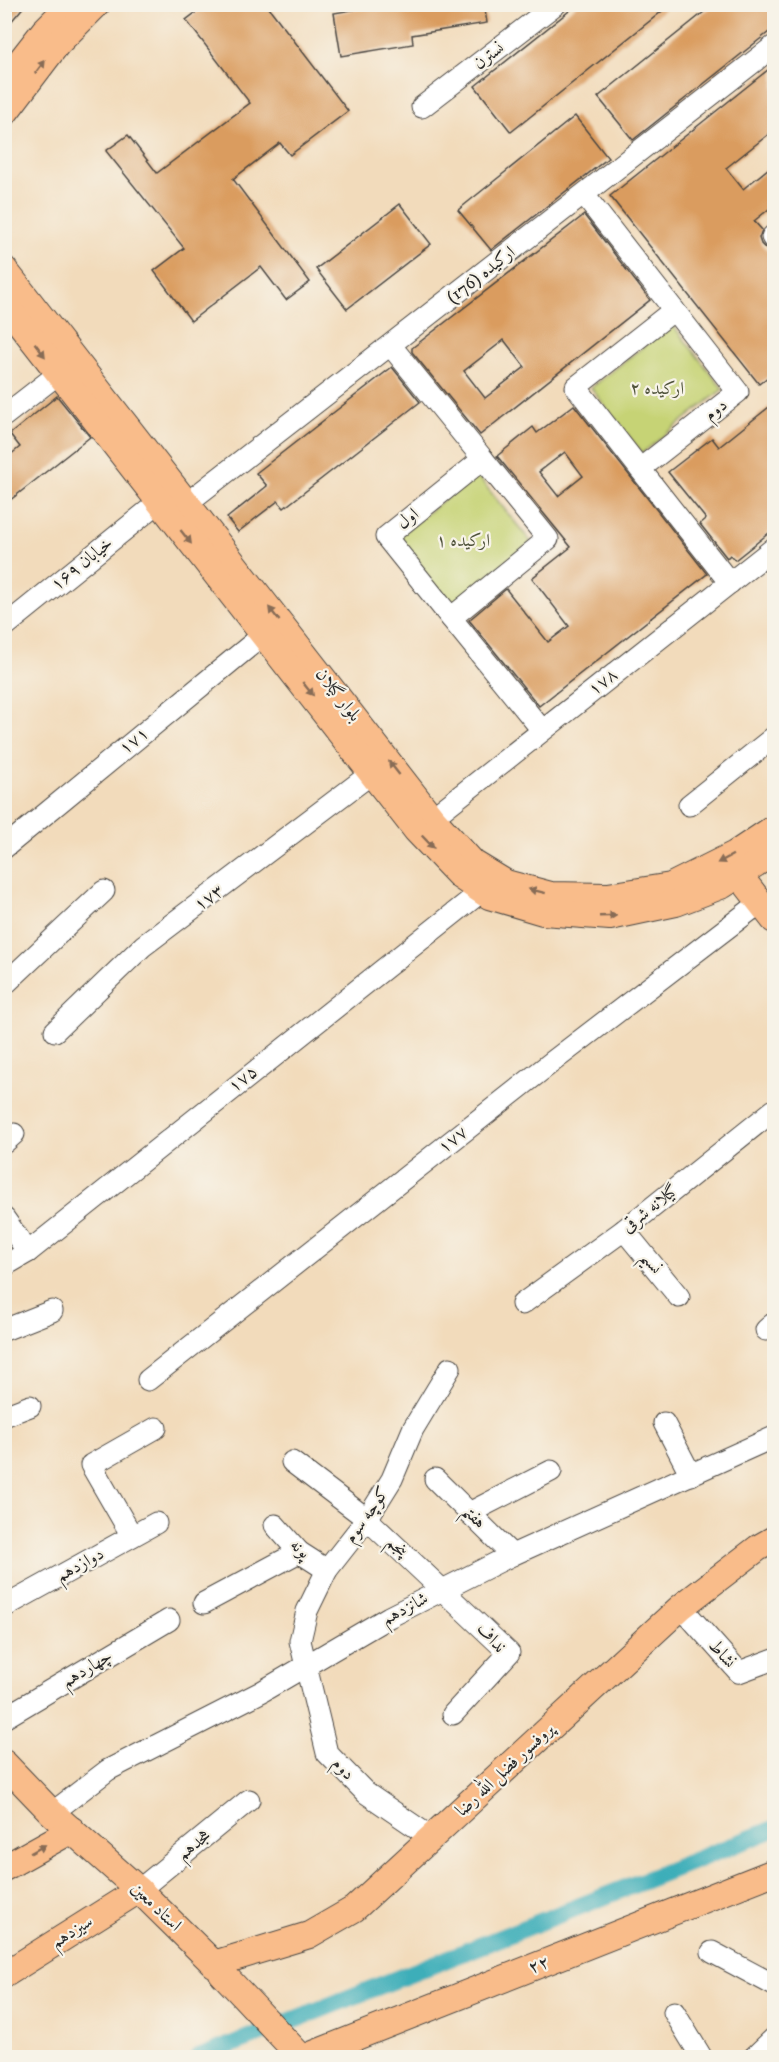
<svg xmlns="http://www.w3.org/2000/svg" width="779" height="2062" font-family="'IM FELL DW Pica',Amiri,serif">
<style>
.green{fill:#c6d375;stroke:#787f50;stroke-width:1.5}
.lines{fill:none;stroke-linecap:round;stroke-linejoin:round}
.canal{stroke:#3eaeb9;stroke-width:18}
.building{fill:#da9c5f;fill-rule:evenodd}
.minor-casing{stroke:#494541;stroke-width:23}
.major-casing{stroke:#494541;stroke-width:28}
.minor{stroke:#fff;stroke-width:21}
.major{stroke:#f9bc8a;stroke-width:26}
.oneway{fill:#886c56}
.labels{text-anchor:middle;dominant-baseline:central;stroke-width:4.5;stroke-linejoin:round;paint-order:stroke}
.street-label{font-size:18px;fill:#2b2b2b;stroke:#f7f3e8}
.park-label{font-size:18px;fill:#52553e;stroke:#f7f3e8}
</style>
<rect width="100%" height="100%" fill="#f7f3e8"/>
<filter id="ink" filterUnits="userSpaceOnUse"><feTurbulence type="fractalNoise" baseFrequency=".0167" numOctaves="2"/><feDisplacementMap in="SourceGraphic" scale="12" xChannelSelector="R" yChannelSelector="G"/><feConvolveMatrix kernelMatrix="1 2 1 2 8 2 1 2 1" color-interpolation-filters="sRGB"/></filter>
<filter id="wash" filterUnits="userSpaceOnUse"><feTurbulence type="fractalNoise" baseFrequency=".008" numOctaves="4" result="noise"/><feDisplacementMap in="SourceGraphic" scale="24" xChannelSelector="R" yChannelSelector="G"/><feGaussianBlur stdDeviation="1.35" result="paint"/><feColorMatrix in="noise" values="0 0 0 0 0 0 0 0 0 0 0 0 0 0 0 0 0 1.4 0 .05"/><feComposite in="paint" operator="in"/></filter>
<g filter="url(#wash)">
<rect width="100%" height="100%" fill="#f2dbbb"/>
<g class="green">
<polygon points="672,324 723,389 642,453 591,388"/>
<polygon points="476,474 531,542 450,607 395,539"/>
</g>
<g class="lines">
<polyline class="canal" points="198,2058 774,1829"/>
</g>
<g id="blocks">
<g class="building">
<polygon points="4,4 26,4 4,30"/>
<polygon points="207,4 266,4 348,111 290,155 280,143 233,179 310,282 286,300 261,267 191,321 154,271 184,248 106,151 128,135 157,173 250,103 186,20"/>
<polygon points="387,4 484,4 487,23 412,35 413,44 341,56 334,13"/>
<polygon points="578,4 671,4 511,132 475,86"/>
<polygon points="714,4 774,4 774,28 633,140 598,97"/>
<polygon points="774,65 774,130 726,168 743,189 774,164 774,205 754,221 762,230 759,238 761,244 768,251 774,253 774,372 759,384 610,196"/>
<polygon points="575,116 608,158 491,250 458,210"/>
<polygon points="400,204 431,244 347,309 316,269"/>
<path d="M584,215L650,300L480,435L412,352V348ZM504,340L525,367L485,398L464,371Z"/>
<polygon points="392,367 420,402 284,508 278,501 238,532 227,518 267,486 256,473"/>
<polygon points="57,396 90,437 4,505 4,460 20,447 10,434"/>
<polygon points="774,403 774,529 735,560 730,555 727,558 700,524 706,519 668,472 712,438 719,447"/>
<path d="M574,405L707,574L539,706L469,620L506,589L548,642L569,626L532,578L571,547L497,456L533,427L537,433ZM565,452L583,476L558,496L539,472Z"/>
</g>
</g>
</g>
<g filter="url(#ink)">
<use href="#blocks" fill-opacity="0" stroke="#494541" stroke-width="1.5"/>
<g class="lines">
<g class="minor-casing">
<g id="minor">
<polyline points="422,107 556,4"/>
<polyline points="584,195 674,310"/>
<polyline points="774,235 772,237 774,240"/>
<polygon points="674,310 738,392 640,469 576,387"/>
<polyline points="391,346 483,459"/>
<polyline points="4,416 58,374"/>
<polygon points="483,459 548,539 451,618 386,537"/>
<polyline points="640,469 730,583"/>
<polyline points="187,503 774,46"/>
<polyline points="451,618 542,730"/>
<polyline points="4,627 159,502"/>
<polyline points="689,805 774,737"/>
<polyline points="432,818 774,548"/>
<polyline points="4,848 263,635"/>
<polyline points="4,985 104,891"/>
<polyline points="55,1031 143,946 372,773"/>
<polyline points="4,1143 14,1134"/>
<polyline points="4,1218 28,1252"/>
<polyline points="624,1230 679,1297"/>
<polyline points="4,1266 28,1252 482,891"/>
<polyline points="522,1304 624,1230 774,1110"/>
<polyline points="4,1330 52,1311"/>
<polyline points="766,1330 774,1323"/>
<polyline points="148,1380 552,1062 761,902"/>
<polyline points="4,1416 30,1406"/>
<polyline points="664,1423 691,1475"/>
<polyline points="292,1462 367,1519 509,1653 453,1714"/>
<polyline points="435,1479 512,1555"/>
<polyline points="469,1513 551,1471"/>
<polyline points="275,1525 299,1552 327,1570"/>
<polyline points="132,1536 91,1465 156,1428"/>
<polyline points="204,1603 299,1552"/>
<polyline points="4,1607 156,1523"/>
<polyline points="681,1607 739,1672 774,1659"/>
<polyline points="4,1718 169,1620"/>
<polyline points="52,1813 108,1770 261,1692 389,1617 512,1555 774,1437"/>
<polyline points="432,1838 366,1793 327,1753 300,1641 307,1611 327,1570 367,1519 392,1479 413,1429 450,1368"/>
<polyline points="139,1890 249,1800"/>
<polyline points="712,1952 774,1985"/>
<polyline points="674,2012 702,2058"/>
<polyline points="753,2058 774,2038"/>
</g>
</g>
<g class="major-casing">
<g id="major">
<polyline points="4,82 44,31 71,4"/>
<polyline points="4,114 58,43 97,4"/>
<polyline points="4,269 432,818 473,863 506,883 551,895 608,896 671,886 735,854 774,828"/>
<polyline points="4,303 416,830 461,877 489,896 543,912 610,917 676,903 723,885 774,852"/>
<polyline points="739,875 774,920"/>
<polyline points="4,1763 52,1813 139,1890 214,1964 309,1935 354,1909 681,1607 758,1548 774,1539"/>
<polyline points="4,1868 72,1830"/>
<polyline points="222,1973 302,2058"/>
<polyline points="4,1975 139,1890"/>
<polyline points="303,2058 774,1872"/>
</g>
</g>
<use href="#minor" class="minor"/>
<use href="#major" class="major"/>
</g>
<defs><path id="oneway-solid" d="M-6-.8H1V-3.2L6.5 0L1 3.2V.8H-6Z" transform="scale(1.5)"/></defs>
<g class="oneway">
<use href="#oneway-solid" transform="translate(40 67) rotate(-53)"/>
<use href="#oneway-solid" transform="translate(40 350) rotate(53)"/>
<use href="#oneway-solid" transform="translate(186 537) rotate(52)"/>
<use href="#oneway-solid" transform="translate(274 614) rotate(-128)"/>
<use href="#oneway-solid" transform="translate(308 689) rotate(51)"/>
<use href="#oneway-solid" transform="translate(394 768) rotate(-128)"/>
<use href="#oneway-solid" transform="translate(428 842) rotate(46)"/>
<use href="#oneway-solid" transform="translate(725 859) rotate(152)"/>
<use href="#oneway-solid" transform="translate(537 891) rotate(-166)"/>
<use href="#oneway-solid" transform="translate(608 916) rotate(-2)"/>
<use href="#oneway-solid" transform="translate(38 1849) rotate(-29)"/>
</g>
</g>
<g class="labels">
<g class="street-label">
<text transform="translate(489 56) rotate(-37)">نسترن</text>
<text transform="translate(481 275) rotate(-38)">ارکیده (176)</text>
<text transform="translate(716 410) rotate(-38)">دوم</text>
<text transform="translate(408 519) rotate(-39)">اول</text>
<text transform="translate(82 564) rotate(-39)">خیابان ۱۶۹</text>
<text transform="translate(603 682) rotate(-38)">۱۷۸</text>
<text transform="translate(338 695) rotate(52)">بلوار گیلان</text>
<text transform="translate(134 741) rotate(-39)">۱۷۱</text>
<text transform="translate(209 898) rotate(-36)">۱۷۳</text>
<text transform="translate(243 1079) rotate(-38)">۱۷۵</text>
<text transform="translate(453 1140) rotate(-39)">۱۷۷</text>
<text transform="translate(650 1209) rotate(-38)">گیلانه شرقی</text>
<text transform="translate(651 1263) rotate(51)">نسیم</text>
<text transform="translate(367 1515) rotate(-55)">کوچه سوم</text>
<text transform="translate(474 1517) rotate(45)">هفتم</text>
<text transform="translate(397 1547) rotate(43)">پنجم</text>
<text transform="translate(300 1549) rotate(42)">پونه</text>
<text transform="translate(80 1565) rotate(-29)">دوازدهم</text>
<text transform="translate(405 1609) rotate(-28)">شانزدهم</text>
<text transform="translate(491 1638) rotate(47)">نداف</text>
<text transform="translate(722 1654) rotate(49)">نشاط</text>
<text transform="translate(87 1669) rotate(-31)">چهاردهم</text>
<text transform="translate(343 1769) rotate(46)">دوم</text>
<text transform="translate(505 1770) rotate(-43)">پروفسور فضل الله رضا</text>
<text transform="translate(194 1845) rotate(-39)">هجدهم</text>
<text transform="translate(156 1907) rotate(44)">استاد معین</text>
<text transform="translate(72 1932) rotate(-32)">سیزدهم</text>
<text transform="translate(539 1965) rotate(-21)">۲۲</text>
</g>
<g class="park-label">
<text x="657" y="389">ارکیده ۲</text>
<text x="463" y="541">ارکیده ۱</text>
</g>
</g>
<rect width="779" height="2062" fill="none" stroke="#f7f3e8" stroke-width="24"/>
</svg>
